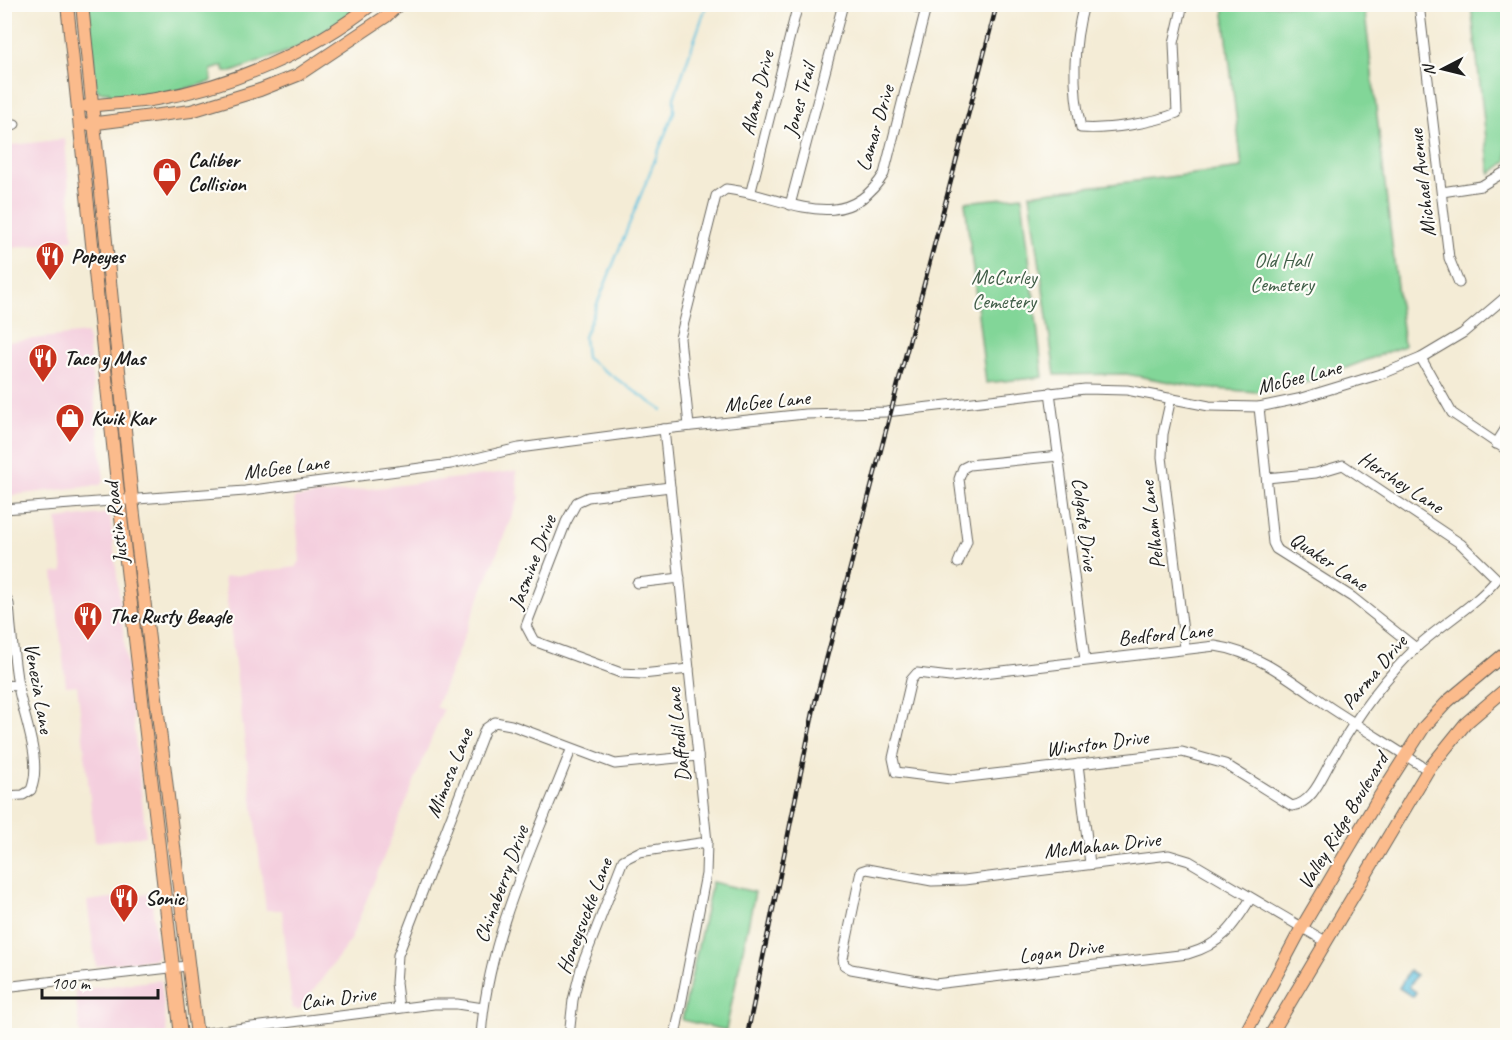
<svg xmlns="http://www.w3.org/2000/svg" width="1512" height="1040" font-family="Caveat,sans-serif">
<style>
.built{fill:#f4cfde}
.green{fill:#82d698;stroke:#4f795a;stroke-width:1.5}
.water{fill:#62c2e0;stroke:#3f6f7e;stroke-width:1.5}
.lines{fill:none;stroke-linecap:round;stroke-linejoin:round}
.stream{stroke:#62c2e0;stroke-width:2}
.minor-casing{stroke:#68655d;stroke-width:11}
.major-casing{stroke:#68655d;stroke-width:14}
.minor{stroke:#fff;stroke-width:9}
.major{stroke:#fbbb8c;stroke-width:12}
.rail-casing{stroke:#1c1c1c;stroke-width:4.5}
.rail{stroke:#fdfcf7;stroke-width:2;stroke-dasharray:7;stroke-linecap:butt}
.labels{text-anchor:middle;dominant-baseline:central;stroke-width:4.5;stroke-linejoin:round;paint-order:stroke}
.street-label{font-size:21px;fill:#1c1c1c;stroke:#fdfcf7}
.poi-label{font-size:21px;font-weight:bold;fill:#1c1c1c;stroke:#fdfcf7;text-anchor:start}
.park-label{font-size:21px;fill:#405d47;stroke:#fdfcf7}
</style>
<rect width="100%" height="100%" fill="#fdfcf7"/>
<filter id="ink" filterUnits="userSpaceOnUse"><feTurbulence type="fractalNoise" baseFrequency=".0167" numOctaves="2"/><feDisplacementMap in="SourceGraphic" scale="12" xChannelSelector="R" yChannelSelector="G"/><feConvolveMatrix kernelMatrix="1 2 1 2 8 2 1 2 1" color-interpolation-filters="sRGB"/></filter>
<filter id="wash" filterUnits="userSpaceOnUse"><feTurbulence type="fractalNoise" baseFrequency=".008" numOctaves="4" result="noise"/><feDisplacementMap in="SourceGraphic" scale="24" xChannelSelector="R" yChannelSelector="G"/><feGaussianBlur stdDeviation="1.35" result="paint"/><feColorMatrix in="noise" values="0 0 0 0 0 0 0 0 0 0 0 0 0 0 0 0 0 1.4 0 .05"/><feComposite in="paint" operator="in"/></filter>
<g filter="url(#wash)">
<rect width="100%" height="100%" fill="#f4ecd6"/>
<g class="built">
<polygon points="65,139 73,240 5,249 5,146"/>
<polygon points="87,333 104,480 100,485 5,496 5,342"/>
<polygon points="516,471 519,498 436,707 443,710 350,941 299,1010 292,1008 282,910 266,910 224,577 296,567 300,561 294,498"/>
<polygon points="110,513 146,836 95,842 77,685 66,686 53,573 63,572 57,519"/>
<polygon points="151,893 158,956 154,959 96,966 87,901"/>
<polygon points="161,980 167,1035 80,1035 75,990"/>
</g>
<g class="green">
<polygon points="88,5 364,5 302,46 232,72 225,71 223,66 211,70 211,82 169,93 110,97 109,92 99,92 95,86"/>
<polygon points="1223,5 1364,5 1404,346 1309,382 1257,392 1202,388 1126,374 1055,375 1030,194 1242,168"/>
<polygon points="1471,5 1507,5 1507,161 1490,174"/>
<polygon points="1022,196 1043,377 986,383 965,202"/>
<polygon points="712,882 755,892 726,1030 682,1020"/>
</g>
<polygon class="water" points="1409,971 1416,975 1409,987 1416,992 1413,997 1399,988"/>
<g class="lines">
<polyline class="stream" points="662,410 586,358 584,337 674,112 674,98 707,4"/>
</g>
</g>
<g filter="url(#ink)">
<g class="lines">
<g class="minor-casing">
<g id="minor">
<polyline points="905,4 926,10"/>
<path d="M1084,4C1073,45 1072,87 1081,128C1108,130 1153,123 1177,113L1174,43L1183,4"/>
<polyline points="1419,4 1449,258 1459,283"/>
<polyline points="4,130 15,124"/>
<polyline points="751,191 798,4"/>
<polyline points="1442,192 1481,186 1508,170"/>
<polyline points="790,205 843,4"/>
<polyline points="1421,358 1452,413 1508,451"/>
<polyline points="1050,392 1085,660"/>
<polyline points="1171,398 1163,434 1162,457 1185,648"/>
<polyline points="1259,407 1273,543 1276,549 1352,597 1416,648"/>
<path d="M689,426L680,338L716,196L726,189C784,195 843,240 884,174L927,4"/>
<polyline points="664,429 707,842 706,874 675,1036"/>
<polyline points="1496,444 1508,425"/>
<path d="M1267,478L1316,473L1343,465L1461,544L1497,579C1475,606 1443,623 1417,647C1383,679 1357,716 1334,756C1323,773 1314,803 1292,806L1225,764L1182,752L951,779L896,772L893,758L911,680L917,673L950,677L1215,646C1259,652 1296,684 1331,708C1363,729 1396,749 1428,770"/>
<polyline points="670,487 588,497 577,502 566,522 526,626 534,641 621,673 642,674 689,669"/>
<polyline points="4,509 245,491 451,464 519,448 664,429 805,414 886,412 1085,389 1127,390 1209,406 1259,407 1298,399 1387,372 1421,358 1463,333 1508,295"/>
<polyline points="958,563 967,541 959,479 963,468 969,465 1059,456"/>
<polyline points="637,583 680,578"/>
<path d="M4,593L9,604C11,631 14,659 18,686C23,717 43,760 31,790L23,795L4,796"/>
<polyline points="4,685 18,686"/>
<polyline points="1078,764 1090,864"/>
<path d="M1251,898C1234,926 1221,945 1188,954L935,984L851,969L844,965L843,958L861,871L867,869L932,881L964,880L1169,855L1189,861L1325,941"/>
<polyline points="4,987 187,966"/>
<polyline points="399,1008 396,983 398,955 485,729 495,722 511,725 615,764 698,756"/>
<polyline points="197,1034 434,1004 457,1004 483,1008"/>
<path d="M481,1036C488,935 535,843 571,750"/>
<polyline points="569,1036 573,1000 581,968 623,860 639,852 707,842"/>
</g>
</g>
<g class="major-casing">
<g id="major">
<polyline points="67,4 117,483 181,1036"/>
<polyline points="82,4 132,499 197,1036"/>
<path d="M87,106C110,103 133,103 156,99C231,86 312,52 372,4"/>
<polyline points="89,124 191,111 260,90 298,75 385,17 399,4"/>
<polyline points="1244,1036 1301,929 1376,802 1424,727 1448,701 1508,651"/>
<polyline points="1270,1036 1428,770 1466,723 1508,687"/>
</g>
</g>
<use href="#minor" class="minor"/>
<use href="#major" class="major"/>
<g class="rail-casing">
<polyline id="rail" points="747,1036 815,703 997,4"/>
</g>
<use href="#rail" class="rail"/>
</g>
</g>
<defs>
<g id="shop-pin" transform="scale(1.5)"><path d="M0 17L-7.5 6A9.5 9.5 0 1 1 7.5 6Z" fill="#c8321e" stroke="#fdfcf7"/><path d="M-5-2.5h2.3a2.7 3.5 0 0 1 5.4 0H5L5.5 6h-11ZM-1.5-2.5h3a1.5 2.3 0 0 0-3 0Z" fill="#fff"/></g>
<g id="restaurant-pin" transform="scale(1.5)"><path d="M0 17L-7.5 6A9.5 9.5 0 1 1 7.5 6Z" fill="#c8321e" stroke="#fdfcf7"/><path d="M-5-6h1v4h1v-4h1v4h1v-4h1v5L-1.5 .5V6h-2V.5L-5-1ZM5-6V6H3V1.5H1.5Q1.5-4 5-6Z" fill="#fff"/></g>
</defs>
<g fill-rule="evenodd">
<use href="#shop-pin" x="167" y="172"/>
<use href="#restaurant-pin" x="50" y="256"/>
<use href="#restaurant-pin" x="43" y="358"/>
<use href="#shop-pin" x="70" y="418"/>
<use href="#restaurant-pin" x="88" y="616"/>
<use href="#restaurant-pin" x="124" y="898"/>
</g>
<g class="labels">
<g class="street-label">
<text transform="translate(757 93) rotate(-76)">Alamo Drive</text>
<text transform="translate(799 100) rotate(-75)">Jones Trail</text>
<text transform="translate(875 128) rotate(-73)">Lamar Drive</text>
<text transform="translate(1422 183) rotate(-97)">Michael Avenue</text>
<text transform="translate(1299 377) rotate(-14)">McGee Lane</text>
<text transform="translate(767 401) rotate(-5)">McGee Lane</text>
<text transform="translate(286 467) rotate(-7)">McGee Lane</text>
<text transform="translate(1401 482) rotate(33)">Hershey Lane</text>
<text transform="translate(116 523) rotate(-97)">Justin Road</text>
<text transform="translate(1085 524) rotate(83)">Colgate Drive</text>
<text transform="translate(1152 525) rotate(-97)">Pelham Lane</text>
<text transform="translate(1329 561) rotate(34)">Quaker Lane</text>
<text transform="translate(532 562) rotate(-69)">Jasmine Drive</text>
<text transform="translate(1165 634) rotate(-5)">Bedford Lane</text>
<text transform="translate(1374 672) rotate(-50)">Parma Drive</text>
<text transform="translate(39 688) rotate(80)">Venezia Lane</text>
<text transform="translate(678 735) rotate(-96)">Daffodil Lane</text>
<text transform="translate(1097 743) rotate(-7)">Winston Drive</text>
<text transform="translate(449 773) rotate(-68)">Mimosa Lane</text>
<text transform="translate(1343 821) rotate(-59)">Valley Ridge Boulevard</text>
<text transform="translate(1102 845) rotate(-6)">McMahan Drive</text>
<text transform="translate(501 884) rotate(-70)">Chinaberry Drive</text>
<text transform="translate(584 916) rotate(-69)">Honeysuckle Lane</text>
<text transform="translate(1061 951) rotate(-7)">Logan Drive</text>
<text transform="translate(338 998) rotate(-7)">Cain Drive</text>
</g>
<g class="poi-label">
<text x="188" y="160">Caliber<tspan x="188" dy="24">Collision</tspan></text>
<text x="71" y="256">Popeyes</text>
<text x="64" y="358">Taco y Mas</text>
<text x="91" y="418">Kwik Kar</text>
<text x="109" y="616">The Rusty Beagle</text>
<text x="145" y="898">Sonic</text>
</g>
<g class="park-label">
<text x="1282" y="260">Old Hall<tspan x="1282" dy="24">Cemetery</tspan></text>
<text x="1004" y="277">McCurley<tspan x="1004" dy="24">Cemetery</tspan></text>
</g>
</g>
<rect width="1512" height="1040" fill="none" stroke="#fdfcf7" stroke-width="24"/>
<g transform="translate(1443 69) rotate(263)" stroke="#fdfcf7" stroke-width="4.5" paint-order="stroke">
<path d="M0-4.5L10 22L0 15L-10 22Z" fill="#1c1c1c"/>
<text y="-9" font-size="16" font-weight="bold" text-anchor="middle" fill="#1c1c1c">N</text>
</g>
<path d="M42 989v9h116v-9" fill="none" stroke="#1c1c1c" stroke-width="3"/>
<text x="51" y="989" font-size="18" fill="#1c1c1c" stroke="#fdfcf7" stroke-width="4.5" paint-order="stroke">100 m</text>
</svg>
